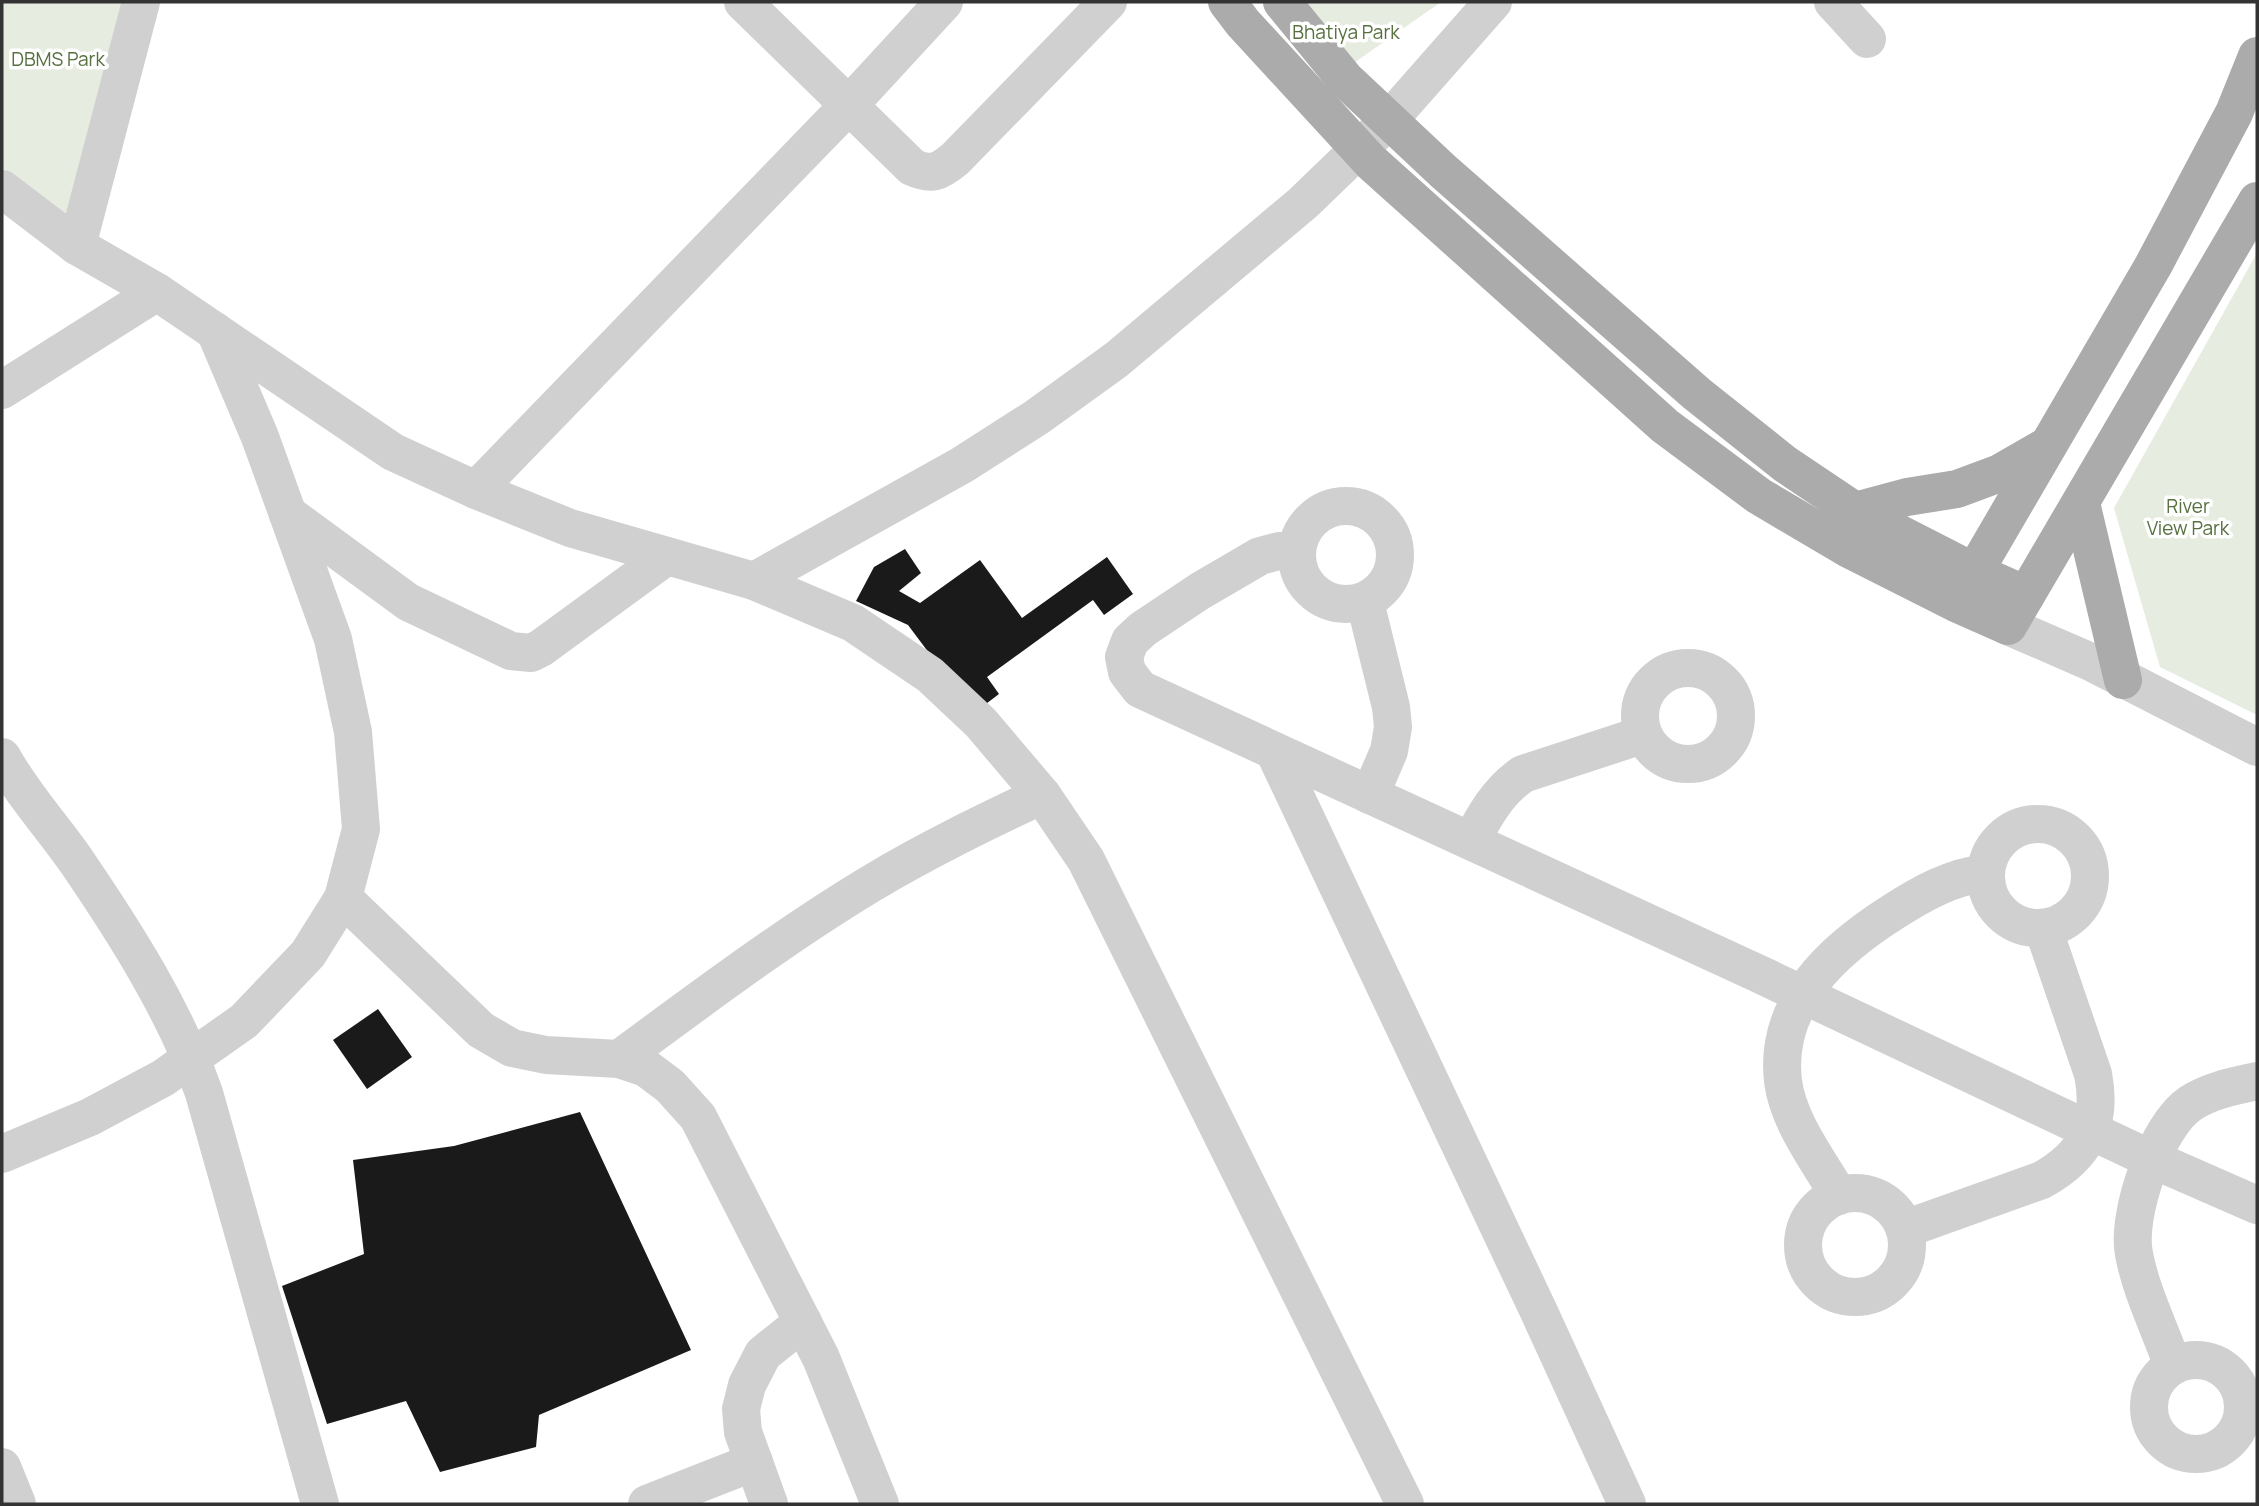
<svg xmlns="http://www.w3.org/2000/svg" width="2259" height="1506" font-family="Manrope,sans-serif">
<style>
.green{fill:#e6ecdf}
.building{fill:#1a1a1a}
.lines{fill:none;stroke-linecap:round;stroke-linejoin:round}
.minor{stroke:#d0d0d0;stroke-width:38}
.major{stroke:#ababab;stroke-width:38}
.labels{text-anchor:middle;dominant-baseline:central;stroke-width:7;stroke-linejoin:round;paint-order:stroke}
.park-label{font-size:19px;fill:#56703f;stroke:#fff}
</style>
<rect width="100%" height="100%" fill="#fff"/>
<g class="green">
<polygon points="2,2 134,2 69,226 2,173"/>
<polygon points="1291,2 1441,2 1338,74"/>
<polygon points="2257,253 2257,715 2160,667 2114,508"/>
</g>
<g class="building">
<polygon points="905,549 921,573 899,591 920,603 980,560 1022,618 1107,557 1133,594 1104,615 1093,600 987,677 999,694 974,713 908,625 856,601 874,567"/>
<polygon points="378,1009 412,1057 367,1089 333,1040"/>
<polygon points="580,1112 691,1350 539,1415 536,1447 440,1472 406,1401 327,1424 282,1286 364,1254 353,1160 454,1146"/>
</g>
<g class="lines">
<g class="minor">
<path d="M743,2L912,167C932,176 939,172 955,159L1108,2"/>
<polyline points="1833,2 1867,39"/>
<polyline points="2,189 77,246 157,292 393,452 476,490 570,528 754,581 853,623 930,675 981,723 1042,795 1086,860 1405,1504"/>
<polyline points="77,246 141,2"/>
<polyline points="2,390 157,292"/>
<polyline points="476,490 849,105 944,2"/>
<circle cx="1346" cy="555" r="49"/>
<polyline points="288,514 408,602 511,651 531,653 541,648 667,556"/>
<polyline points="1296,552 1279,551 1260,556 1200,591 1143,629 1130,641 1124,657 1127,672 1140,689 1757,973 2138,1153 2257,1205"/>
<polyline points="754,581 962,465 1037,417 1116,360 1303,203 1359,149 1389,120 1493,2"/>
<polyline points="1365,602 1391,707 1393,727 1389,751 1370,795"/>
<polyline points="2008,626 2091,662 2257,747"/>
<circle cx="1688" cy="716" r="48"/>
<polyline points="1274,751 1540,1314 1627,1504"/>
<path d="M2,757C23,795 52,826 77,862C126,934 175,1011 204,1093L320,1504"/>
<circle cx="2038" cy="876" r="52"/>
<path d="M1471,841C1485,815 1498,791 1523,774L1642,735"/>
<polyline points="343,898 481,1030 512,1048 546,1055 619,1059 646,1068 670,1086 698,1117 821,1358 880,1504"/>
<path d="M619,1059C702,998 784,936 872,883C927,850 985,822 1042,795"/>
<polyline points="2,1154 90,1117 163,1078 244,1021 308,954 343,898 361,829 353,732 333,639 260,437 215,331"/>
<circle cx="1855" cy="1245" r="52"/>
<path d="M1839,1196C1819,1161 1788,1122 1783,1081C1774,1003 1833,950 1893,912C1921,894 1951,877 1985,873"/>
<path d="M1905,1229L2042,1180C2085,1156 2103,1124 2093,1074L2043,928"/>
<circle cx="2196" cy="1407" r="47"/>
<path d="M2173,1366C2160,1329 2141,1292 2134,1254C2126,1215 2157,1125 2191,1103C2211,1090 2235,1086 2257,1081"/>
<polyline points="2,1467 17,1504"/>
<polyline points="647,1504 754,1462"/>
<polyline points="769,1504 743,1432 741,1409 747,1385 763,1354 803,1322"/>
</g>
<g class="major">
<polyline points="1227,2 1243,23 1371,162 1665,426 1759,496 1847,548 1956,603 2008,626 2257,201"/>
<polyline points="1282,2 1345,79 1443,171 1697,394 1785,464 1855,511 1974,572 2026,595"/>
<polyline points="2081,503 2123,680"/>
<polyline points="1855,511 1907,497 1957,489 2000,473 2047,446"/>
<polyline points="1961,595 2153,266 2234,113 2257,56"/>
</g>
</g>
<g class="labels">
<g class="park-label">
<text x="1346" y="32">Bhatiya Park</text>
<text x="58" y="59">DBMS Park</text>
<text x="2188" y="506">River<tspan x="2188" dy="22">View Park</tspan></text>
</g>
</g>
<rect width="2259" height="1506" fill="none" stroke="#333333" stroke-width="7"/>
</svg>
